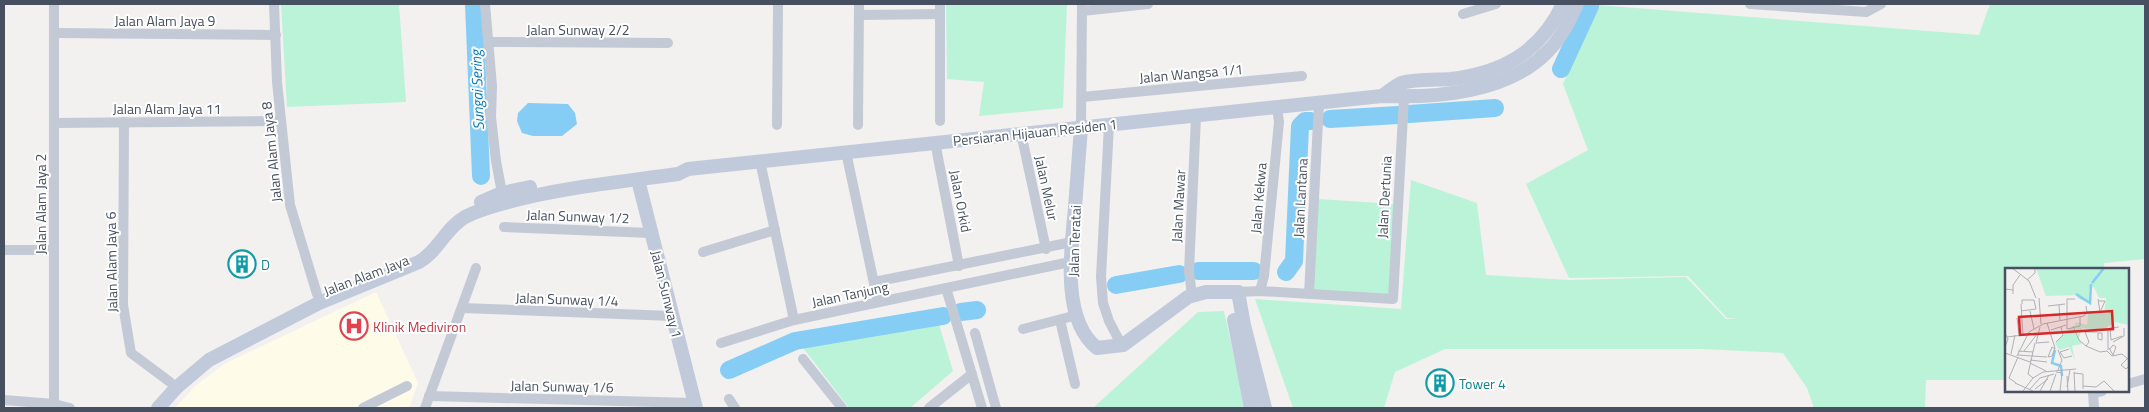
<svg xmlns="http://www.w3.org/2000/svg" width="2149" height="412" font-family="'Titillium Web',sans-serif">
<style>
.commercial{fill:#fefbe9}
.green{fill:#bbf3d9}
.water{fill:#85cdf4}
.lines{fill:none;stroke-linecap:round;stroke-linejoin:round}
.river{stroke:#85cdf4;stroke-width:18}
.street{stroke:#c3cad6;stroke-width:10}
.secondary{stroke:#c1cadb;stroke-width:14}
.labels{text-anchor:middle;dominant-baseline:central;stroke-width:4;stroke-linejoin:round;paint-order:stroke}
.street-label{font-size:14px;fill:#465060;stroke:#fff}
.culture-label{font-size:14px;fill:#0d838f;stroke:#fff;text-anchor:start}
.health-label{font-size:14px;fill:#be3a42;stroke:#fff;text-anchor:start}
.water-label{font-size:15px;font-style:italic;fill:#0078b9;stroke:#fff}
.inset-river{fill:none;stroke:#85cdf4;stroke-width:2.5}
.inset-road{fill:none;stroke:#aeb0b6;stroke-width:1}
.view{fill:#d62828;fill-opacity:0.15;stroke:#d62828;stroke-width:2.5}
.inset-edge{fill:none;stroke:#465060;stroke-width:2.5}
</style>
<rect width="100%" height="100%" fill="#f3f0f0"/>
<polygon class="commercial" points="376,292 418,383 409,408 175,408 195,386 226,363"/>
<g class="green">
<polygon points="281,4 399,4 406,102 287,107"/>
<polygon points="946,4 1067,4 1063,108 979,116 984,82 947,79"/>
<polygon points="1990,4 2145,4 2145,259 2104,263 2104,269 2006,270 2006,380 1926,380 1925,408 1814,408 1807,388 1783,353 1700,349 1445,349 1395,372 1384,408 1293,408 1255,299 1401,309 1411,180 1477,203 1486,275 1569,280 1686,277 1726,319 1737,319 1727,318 1688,276 1569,278 1526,184 1588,150 1563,84 1597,5 1979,35"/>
<polygon points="1318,199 1394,204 1390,296 1312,291"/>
<polygon points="1224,311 1245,408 1093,408 1198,312"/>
<polygon points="938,321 953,371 910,408 849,408 801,345"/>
</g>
<polygon class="water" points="528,103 568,104 575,113 577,124 562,136 533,136 522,133 517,121 518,113"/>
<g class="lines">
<g class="river">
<polyline points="474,4 481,176"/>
<polyline points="1561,69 1590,6"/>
<polyline points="1409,114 1495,108"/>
<polyline points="1330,119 1398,115"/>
<polyline points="1198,271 1254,271"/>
<polyline points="1286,272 1294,261 1300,126 1305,121 1311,121"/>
<polyline points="1116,285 1179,274"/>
<polyline points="961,312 977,310"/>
<polyline points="729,370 795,341 943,316"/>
</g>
<g class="street">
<polyline points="274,4 277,82 290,205 317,294"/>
<polyline points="485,4 492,86 491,117 496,161 502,193 506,197"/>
<polyline points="1750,4 1866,12 1881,4"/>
<polyline points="1082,11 1148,4"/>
<polyline points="1463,14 1496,4"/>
<polyline points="859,15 940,14"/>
<polyline points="54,33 276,35"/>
<polyline points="488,42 668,43"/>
<polyline points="1082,97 1302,76"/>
<polyline points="940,121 940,4"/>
<polyline points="124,122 123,305 131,353 170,382"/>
<polyline points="54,123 281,121"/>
<polyline points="777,125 778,4"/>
<polyline points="858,125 859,4"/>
<polyline points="1109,125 1101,277 1103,303 1109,321 1122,346"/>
<polyline points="1081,127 1082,4"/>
<polyline points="1021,133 1046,249"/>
<polyline points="935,142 959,266"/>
<polyline points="846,152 878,302"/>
<polyline points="760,161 794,320"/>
<polyline points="504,227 651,233"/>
<polyline points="4,250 54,250"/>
<polyline points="703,252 775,230"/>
<polyline points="874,282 1072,242"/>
<polyline points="946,288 982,408"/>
<polyline points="1260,291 1264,276 1279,122 1277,107"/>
<polyline points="1238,292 1260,291 1393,299 1404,97 1402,91"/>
<polyline points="1309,294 1319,103"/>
<polyline points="1192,296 1189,271 1196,117"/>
<polyline points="462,308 672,316"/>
<polyline points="1060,320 1075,384"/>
<polyline points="1023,329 1077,315"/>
<polyline points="975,333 996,408"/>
<polyline points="721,343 794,320 1070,262"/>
<polyline points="803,359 842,408"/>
<polyline points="2128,384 2145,379"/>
<polyline points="429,396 694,403"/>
<polyline points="729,399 735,408"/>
<polyline points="4,400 54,404 70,408"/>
<polyline points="54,404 54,4"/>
<polyline points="363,408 407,386"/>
<polyline points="425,408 476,268"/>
<polyline points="929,408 972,374"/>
<polyline points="2094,408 2093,393 2102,391"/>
</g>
<g class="secondary">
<path d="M1382,96C1388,92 1395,86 1401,83C1416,79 1435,80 1451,79C1503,73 1540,52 1563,4"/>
<path d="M1081,127C1079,154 1077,181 1075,208C1071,250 1061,319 1097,348L1123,345L1188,297L1206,292H1238L1244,325L1265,408"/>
<polyline points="638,180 696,408"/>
<polyline points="481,202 502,193 530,187"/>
<polyline points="1234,320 1251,408"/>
<path d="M158,408L177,387L209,360L319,303L419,262C438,251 446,228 465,217C478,210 494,206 508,202C564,187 621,182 678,174L688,169L1382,96C1436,98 1507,93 1547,52C1561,39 1569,21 1577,4"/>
</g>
</g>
<defs>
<g id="building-ring" transform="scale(1.4375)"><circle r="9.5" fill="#fff" stroke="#0f9aa8" stroke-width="1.5"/><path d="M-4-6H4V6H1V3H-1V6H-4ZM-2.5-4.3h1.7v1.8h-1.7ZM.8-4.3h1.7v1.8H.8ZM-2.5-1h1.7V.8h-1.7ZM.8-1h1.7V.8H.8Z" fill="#0f9aa8"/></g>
<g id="hospital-ring" transform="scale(1.4375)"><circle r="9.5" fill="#fff" stroke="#e0444e" stroke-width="1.5"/><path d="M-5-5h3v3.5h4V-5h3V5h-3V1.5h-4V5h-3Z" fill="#e0444e"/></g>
</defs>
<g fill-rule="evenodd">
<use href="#building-ring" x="242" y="264"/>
<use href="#hospital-ring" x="354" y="326"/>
<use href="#building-ring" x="1440" y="383"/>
</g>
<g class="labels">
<g class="street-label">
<text x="165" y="20">Jalan Alam Jaya 9</text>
<text x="578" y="29">Jalan Sunway 2/2</text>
<text transform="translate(1191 73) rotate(-5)">Jalan Wangsa 1/1</text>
<text x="167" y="108">Jalan Alam Jaya 11</text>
<text transform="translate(1035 132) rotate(-6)">Persiaran Hijauan Residen 1</text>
<text transform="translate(271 152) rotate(-96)">Jalan Alam Jaya 8</text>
<text transform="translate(1047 188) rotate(78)">Jalan Melur</text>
<text transform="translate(1384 197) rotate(-87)">Jalan Dertunia</text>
<text transform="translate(1258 198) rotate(-85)">Jalan Kekwa</text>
<text transform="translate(1300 198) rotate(-87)">Jalan Lantana</text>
<text transform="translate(961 201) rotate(79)">Jalan Orkid</text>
<text transform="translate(40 204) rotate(-90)">Jalan Alam Jaya 2</text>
<text transform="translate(1178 206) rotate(-87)">Jalan Mawar</text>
<text transform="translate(578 216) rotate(2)">Jalan Sunway 1/2</text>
<text transform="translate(1074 241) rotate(-88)">Jalan Teratai</text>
<text transform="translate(111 262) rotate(-91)">Jalan Alam Jaya 6</text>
<text transform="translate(366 275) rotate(-21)">Jalan Alam Jaya</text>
<text transform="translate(667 294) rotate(76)">Jalan Sunway 1</text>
<text transform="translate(850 294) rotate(-12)">Jalan Tanjung</text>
<text transform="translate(567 299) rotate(2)">Jalan Sunway 1/4</text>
<text transform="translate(562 386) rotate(1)">Jalan Sunway 1/6</text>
</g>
<g class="culture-label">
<text x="261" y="264">D</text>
<text x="1459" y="383">Tower 4</text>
</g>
<g class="health-label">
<text x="373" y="326">Klinik Mediviron</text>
</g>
<g class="water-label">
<text transform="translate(477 90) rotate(-92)">Sungai Sering</text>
</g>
</g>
<g transform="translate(2005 268)">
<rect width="124" height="124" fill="#f3f0f0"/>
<path d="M31,0H124V57L110,54L98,62L77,60L74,70L69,58L71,54L82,57L83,45H99L101,30H94L89,19L84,21V35L72,30V27L41,28ZM67,59L77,76L67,78L70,92L64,79L54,82L50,75Z" fill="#bbf3d9"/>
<path class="inset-river" d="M87,15L99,0M71,26L85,35L86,16M50,82L47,95L56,98L57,108"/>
<path class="inset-road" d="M7,0L24,13L31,30M22,12L30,5V0M0,14V21L8,22M8,26V17L15,7M34,30L36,56M70,31H62V61L75,58V49M94,33H100L96,42M16,36L18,67M54,37L55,52M43,38L60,36M16,43L31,41L29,32H17V36M25,43L29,61M82,44H95L93,31M12,50L14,66M42,55L50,80M68,58L74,72L81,78L95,84L102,83L107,88L117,86L124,92M35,59L31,75L44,74M114,59L105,60L106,72L117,68M46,62L61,57M93,64V71L97,72V65H93M0,65L3,71L0,79M2,69L18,67M51,74L58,67L56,59M108,74L119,68V60M81,78L84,74L80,64H92M104,80L108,87L111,79L108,77L105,81M50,81L47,79L43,89L47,88L50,80M64,81L55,84L59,90L67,88M103,82V62M13,83L28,84M19,83L33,65M0,85L25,94M6,86L10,67M13,87L42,89M12,88L24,64L38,56L79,48L82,44L81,38M122,91L116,97L121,101L124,98M25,92L42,94M25,95L41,103M53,102L57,92L53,82M51,104L57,105L55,123M69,104L70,123M69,105L78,106V121M62,108L63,123M28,110L23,106L30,75M10,115L28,123M11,115L4,110L13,89M78,118L91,119L99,113L109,123M62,119L65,102M25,121L35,110L49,106M30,121L43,111M18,123L28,110L38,104L71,101M35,123L44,107M45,123L51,106"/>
<path class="view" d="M107,43L108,61L15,67L14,49Z"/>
<rect width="124" height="124" class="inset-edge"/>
</g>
<rect width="2149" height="412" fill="none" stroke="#465060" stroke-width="10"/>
</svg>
